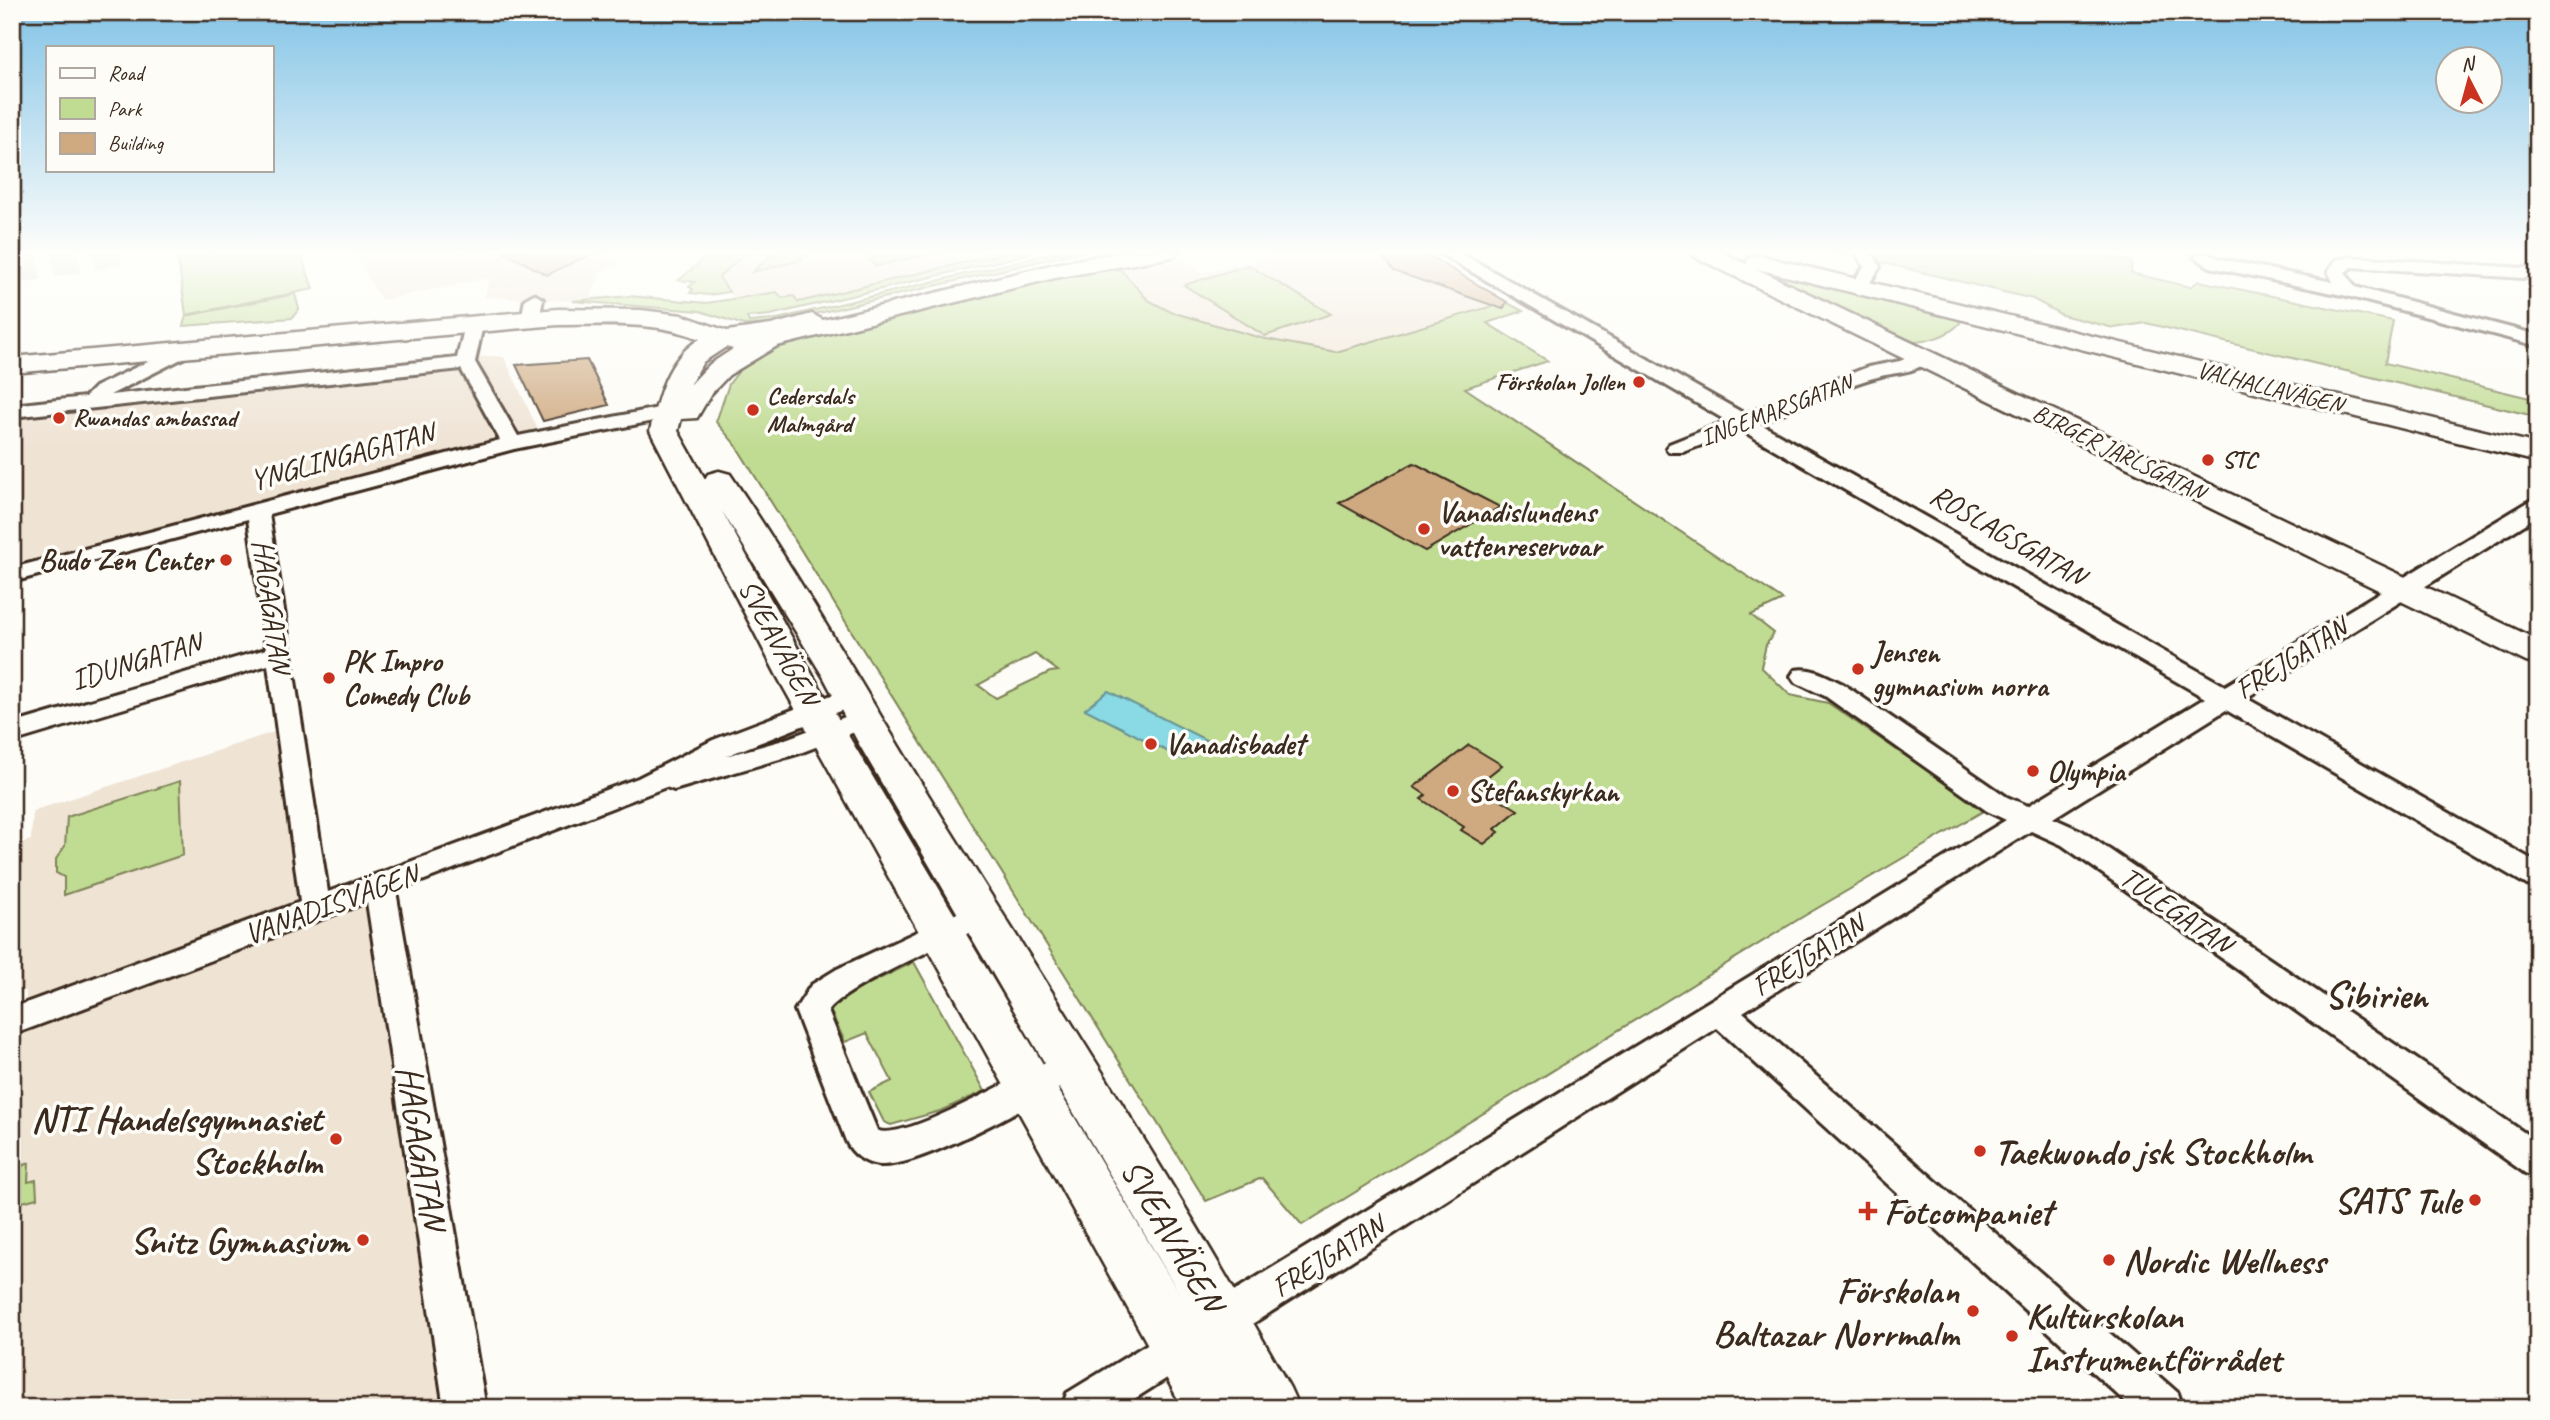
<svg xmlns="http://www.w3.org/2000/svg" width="2550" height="1420" font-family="Caveat,sans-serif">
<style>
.built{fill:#efe3d4}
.green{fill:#c0db92;stroke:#7e8258;stroke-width:2;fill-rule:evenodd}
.water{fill:#89dae4;stroke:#6a9495;stroke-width:2}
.building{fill:#cfaa81;stroke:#3b2a1e;stroke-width:2}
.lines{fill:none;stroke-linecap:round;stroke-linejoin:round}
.highway-tunnel{stroke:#d6d2cc;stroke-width:27;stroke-dasharray:27 14;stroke-linecap:butt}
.street-casing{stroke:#3b2a1e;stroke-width:6}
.secondary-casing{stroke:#3b2a1e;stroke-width:5}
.street{fill:#fdfcf7;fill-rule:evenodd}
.secondary{fill:#fdfcf7;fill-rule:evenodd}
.poi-dot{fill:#c8321e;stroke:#fdfcf7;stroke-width:2.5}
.labels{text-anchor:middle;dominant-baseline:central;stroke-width:7;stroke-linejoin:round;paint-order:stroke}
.far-poi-label{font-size:24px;font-weight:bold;fill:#3b2a1e;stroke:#fdfcf7;text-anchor:start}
.far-street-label{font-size:24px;fill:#3b2a1e;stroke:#fdfcf7}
.street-label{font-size:30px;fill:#3b2a1e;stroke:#fdfcf7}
.poi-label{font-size:30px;font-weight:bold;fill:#3b2a1e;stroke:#fdfcf7;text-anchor:start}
.near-poi-label{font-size:37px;font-weight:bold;fill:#3b2a1e;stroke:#fdfcf7;text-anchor:end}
.near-street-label{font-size:37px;fill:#3b2a1e;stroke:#fdfcf7}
.near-neighbourhood-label{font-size:38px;font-weight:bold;fill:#3b2a1e;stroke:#fdfcf7}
</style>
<rect width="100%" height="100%" fill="#fdfcf7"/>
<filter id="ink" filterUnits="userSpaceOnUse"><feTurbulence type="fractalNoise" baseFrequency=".0143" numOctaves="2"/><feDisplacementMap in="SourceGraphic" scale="14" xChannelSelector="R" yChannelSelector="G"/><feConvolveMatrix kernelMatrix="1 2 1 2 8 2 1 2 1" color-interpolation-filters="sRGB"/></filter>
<g filter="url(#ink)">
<g class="built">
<polygon points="358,251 601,251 623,262 601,272 590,299 572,301 485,297 489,278 381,300 354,253"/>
<polygon points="748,251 1039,251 770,315 747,317 718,277"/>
<polygon points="1291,251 1413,251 1422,257 1428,255 1472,286 1478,284 1506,302 1336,352 1261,338 1171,312 1148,300 1120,269 1186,259 1202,273"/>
<polygon points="490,356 504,357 541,436 12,575 12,408"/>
<polygon points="286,728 315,911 377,889 475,1408 12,1408 12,1025 26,1020 26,991 12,994 12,846 31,840 33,811"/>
</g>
<g class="green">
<polygon points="219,251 300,251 313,289 186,315 178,259"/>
<polygon points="713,251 748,251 719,277 729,292 709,295 690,293 693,289 689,287 695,282 679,280"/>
<polygon points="775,251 804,251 802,260 753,272"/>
<polygon points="902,251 944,251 876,266 868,259"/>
<polygon points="1012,251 1029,254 770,315 747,317 749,322 773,320 1053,253 1083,251 772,324 744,325 700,311 572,301 630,296 707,303 777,292 782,298 794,296 798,302"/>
<polygon points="1826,251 2083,251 2132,262 2131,273 2190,287 2199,281 2393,321 2385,363 2538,400 2538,417 2146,323 2114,328 2062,315 2033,299 1880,262 1878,259 1850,253 1846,256"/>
<path d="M1734,260L1957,316L1960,323C1947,337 1925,343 1905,342Z"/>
<polygon points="1248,265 1331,314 1265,336 1184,285"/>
<path d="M1120,269L1148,300L1171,312L1261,338L1336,352L1506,302L1523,311L1487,323L1548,361L1465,388L1783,600L1751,615L1774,633L1766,645L1761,667L1790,695L1828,703L1985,810L1804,916L1302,1225L1262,1178L1206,1201L735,444L716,422L729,384L742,367L777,348L823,334L1073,274ZM1035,654L1058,671L1050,672L996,698L978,685Z"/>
<polygon points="295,294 299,309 292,318 183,326 186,316"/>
<polygon points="180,781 183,855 64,895 64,877 56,873 56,859 65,846 67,817"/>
<polygon points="914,962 985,1091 940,1111 891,1125 884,1122 869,1092 892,1081 867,1033 845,1042 830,1010 854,991"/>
<polygon points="29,1163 28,1182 36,1180 37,1198 12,1205 12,1170"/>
</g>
<polygon class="water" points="1108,691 1206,740 1184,760 1085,709"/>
<g class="building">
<polygon points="502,251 597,251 547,275"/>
<polygon points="1379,251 1413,251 1422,257 1428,255 1507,302 1503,309 1394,271"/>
<polygon points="587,360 609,405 543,421 516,365"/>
<polygon points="1414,463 1453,483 1500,507 1425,551 1339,503"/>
<polygon points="1469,745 1502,765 1477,785 1518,810 1495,829 1499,832 1484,844 1461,830 1464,827 1421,799 1426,795 1414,787"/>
</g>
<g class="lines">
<polyline class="highway-tunnel" points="12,271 121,251"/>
<g class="street-casing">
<g id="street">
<path d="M1436,251H1457L1745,414L1868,367L1900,361L1921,352L1928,354L1930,358C1919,373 1897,372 1881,376C1844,385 1796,408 1759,423L2225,686L2530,501L2538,499V516L2246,698L2538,863V888L2527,885L2226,710L2053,818L2082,831L2538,1142V1178L2525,1173L2062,845L2031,831L1743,1012L2178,1393L2183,1408H2132L1717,1028L1120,1408H1062L1067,1393L2006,820L1987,811L1825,696L1795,682L1791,676L1795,670C1812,666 1828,677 1843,684L2007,797L2028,806L2205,698L1741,430L1683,452H1669L1666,448L1669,444L1727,421Z"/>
<polygon points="1855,251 1871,251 1880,267 1870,283 1858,283 1855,279 1864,267"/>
<polygon points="2202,252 2221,259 2333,282 2328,272 2336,260 2352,257 2524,268 2538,265 2538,275 2524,278 2352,267 2345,272 2355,287 2538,335 2538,346 2347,296 2210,267 2194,257"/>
<polygon points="534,294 543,299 539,320 530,325 521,320 525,299"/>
<polygon points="474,320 483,325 475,362 518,436 688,402 695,404 698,408 695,412 688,414 514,449 269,514 328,892 638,778 713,740 842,691 851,689 860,691 864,697 860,703 726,756 780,741 864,710 873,713 877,719 873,725 800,753 674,790 666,787 396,891 486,1408 444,1408 367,902 12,1035 12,1008 300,902 268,665 12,742 12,724 266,649 248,519 12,582 12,568 500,440 461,369 12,417 12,405 85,397 95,387 180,346 189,352 187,356 110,395 457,358 465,325"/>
<path d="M981,902L992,906L996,914L992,922C958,939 845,986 828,1011L877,1130C904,1145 1037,1063 1072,1051L1084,1055L1089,1065L1084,1075C1042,1097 923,1168 880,1165C865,1164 852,1154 846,1141L795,1010L811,985L837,969Z"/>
</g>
</g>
<g class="secondary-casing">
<g id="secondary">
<path d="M1126,251H1178L1175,256L1167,258L1055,278L777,346L729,375L711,394L697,418L681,419L678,431L705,479L708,474L719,471L730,474C806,585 871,703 942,817C1060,1006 1182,1193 1290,1388L1299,1408H1183L777,676L650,431C658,396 667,358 700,339C655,321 606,325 558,325L12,373V357L558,309L641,310L682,315L727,331L771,325L812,314L823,320L1055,264ZM726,347L733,349L710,364L690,385L703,362ZM722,511L824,678L860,746L1180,1295L813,676Z"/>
<polygon points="1690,251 1720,251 1748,265 1746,262 1750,257 1758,255 2538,444 2538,462 1757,269 2538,640 2538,665 2526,662 1693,256"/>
</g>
</g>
<use href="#street" class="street"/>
<use href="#secondary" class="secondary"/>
</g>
</g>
<linearGradient id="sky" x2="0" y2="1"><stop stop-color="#82c3e6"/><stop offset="0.56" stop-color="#fefefb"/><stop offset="1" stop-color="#fefefb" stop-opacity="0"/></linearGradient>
<rect width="2550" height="450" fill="url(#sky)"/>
<g class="poi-dot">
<circle cx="1639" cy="382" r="7"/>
<circle cx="753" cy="410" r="7"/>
<circle cx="59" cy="418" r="7"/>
<circle cx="2208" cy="460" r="7"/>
<circle cx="1424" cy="529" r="7"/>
<circle cx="226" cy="560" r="7"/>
<circle cx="1858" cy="669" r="7"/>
<circle cx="329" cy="678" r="7"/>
<circle cx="1151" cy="744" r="7"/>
<circle cx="2033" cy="771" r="7"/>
<circle cx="1453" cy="791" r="7"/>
<circle cx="336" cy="1139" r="7"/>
<circle cx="1980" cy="1151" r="7"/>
<circle cx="2475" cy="1200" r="7"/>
<path d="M1864.5 1200.5h7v7h7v7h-7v7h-7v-7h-7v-7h7z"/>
<circle cx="363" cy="1240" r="7"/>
<circle cx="2109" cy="1260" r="7"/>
<circle cx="1973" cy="1311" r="7"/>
<circle cx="2012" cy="1336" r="7"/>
</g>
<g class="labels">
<g class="far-poi-label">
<text x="1625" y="382" text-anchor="end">Förskolan Jollen</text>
<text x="767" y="396">Cedersdals<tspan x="767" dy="28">Malmgård</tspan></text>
<text x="73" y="418">Rwandas ambassad</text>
<text x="2222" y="460">STC</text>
</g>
<g class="far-street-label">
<text transform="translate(2270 387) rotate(14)">VALHALLAVÄGEN</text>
<text transform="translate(1776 410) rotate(-21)">INGEMARSGATAN</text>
<text transform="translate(2119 452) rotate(26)">BIRGER JARLSGATAN</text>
</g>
<g class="street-label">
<text transform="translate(342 456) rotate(-15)">YNGLINGAGATAN</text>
<text transform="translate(2008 535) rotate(30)">ROSLAGSGATAN</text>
<text transform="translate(272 606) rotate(82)">HAGAGATAN</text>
<text transform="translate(779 642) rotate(62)">SVEAVÄGEN</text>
<text transform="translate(2291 658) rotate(-32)">FREJGATAN</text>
<text transform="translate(136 661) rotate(-17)">IDUNGATAN</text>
<text transform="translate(331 904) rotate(-20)">VANADISVÄGEN</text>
<text transform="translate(2176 910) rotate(35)">TULEGATAN</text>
<text transform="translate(1808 955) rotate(-32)">FREJGATAN</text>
<text transform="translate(1328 1256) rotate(-32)">FREJGATAN</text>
</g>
<g class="poi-label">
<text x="1438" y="512">Vanadislundens<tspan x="1438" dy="34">vattenreservoar</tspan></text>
<text x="212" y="560" text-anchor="end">Budo Zen Center</text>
<text x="1872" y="652">Jensen<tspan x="1872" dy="34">gymnasium norra</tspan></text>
<text x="343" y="661">PK Impro<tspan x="343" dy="34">Comedy Club</tspan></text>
<text x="1165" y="744">Vanadisbadet</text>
<text x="2047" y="771">Olympia</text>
<text x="1467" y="791">Stefanskyrkan</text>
</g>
<g class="near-poi-label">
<text x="322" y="1118">NTI Handelsgymnasiet<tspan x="322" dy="43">Stockholm</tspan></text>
<text x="1994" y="1151" text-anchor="start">Taekwondo jsk Stockholm</text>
<text x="2461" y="1200">SATS Tule</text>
<text x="1884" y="1211" text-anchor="start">Fotcompaniet</text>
<text x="349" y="1240">Snitz Gymnasium</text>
<text x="2123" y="1260" text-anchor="start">Nordic Wellness</text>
<text x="1959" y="1290">Förskolan<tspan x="1959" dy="43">Baltazar Norrmalm</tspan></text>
<text x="2026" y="1315" text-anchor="start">Kulturskolan<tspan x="2026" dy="43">Instrumentförrådet</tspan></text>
</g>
<g class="near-street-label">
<text transform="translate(422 1147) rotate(81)">HAGAGATAN</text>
<text transform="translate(1173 1235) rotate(60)">SVEAVÄGEN</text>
</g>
<g class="near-neighbourhood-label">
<text x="2376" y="995">Sibirien</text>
</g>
</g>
<rect width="2550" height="1420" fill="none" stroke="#fdfcf7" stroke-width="42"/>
<rect x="21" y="21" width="2508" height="1378" fill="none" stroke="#3b2a1e" stroke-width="2.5" filter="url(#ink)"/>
<rect x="46" y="46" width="228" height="126" fill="#fdfcf7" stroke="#afa8a0" stroke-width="2"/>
<rect x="60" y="68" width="35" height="10" fill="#fdfcf7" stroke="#afa8a0" stroke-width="2"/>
<text x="108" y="80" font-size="21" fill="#3b2a1e">Road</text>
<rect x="60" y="98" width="35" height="21" fill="#c0db92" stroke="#afa8a0" stroke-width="2"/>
<text x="108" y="116" font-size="21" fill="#3b2a1e">Park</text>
<rect x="60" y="133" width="35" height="21" fill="#cfaa81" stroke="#afa8a0" stroke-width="2"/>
<text x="108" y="150" font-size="21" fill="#3b2a1e">Building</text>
<g transform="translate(2469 80) rotate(354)"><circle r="33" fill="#fdfcf7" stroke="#afa8a0" stroke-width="2"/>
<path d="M0-5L12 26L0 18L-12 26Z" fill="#c8321e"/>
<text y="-10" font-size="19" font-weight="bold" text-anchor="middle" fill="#3b2a1e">N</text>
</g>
</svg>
